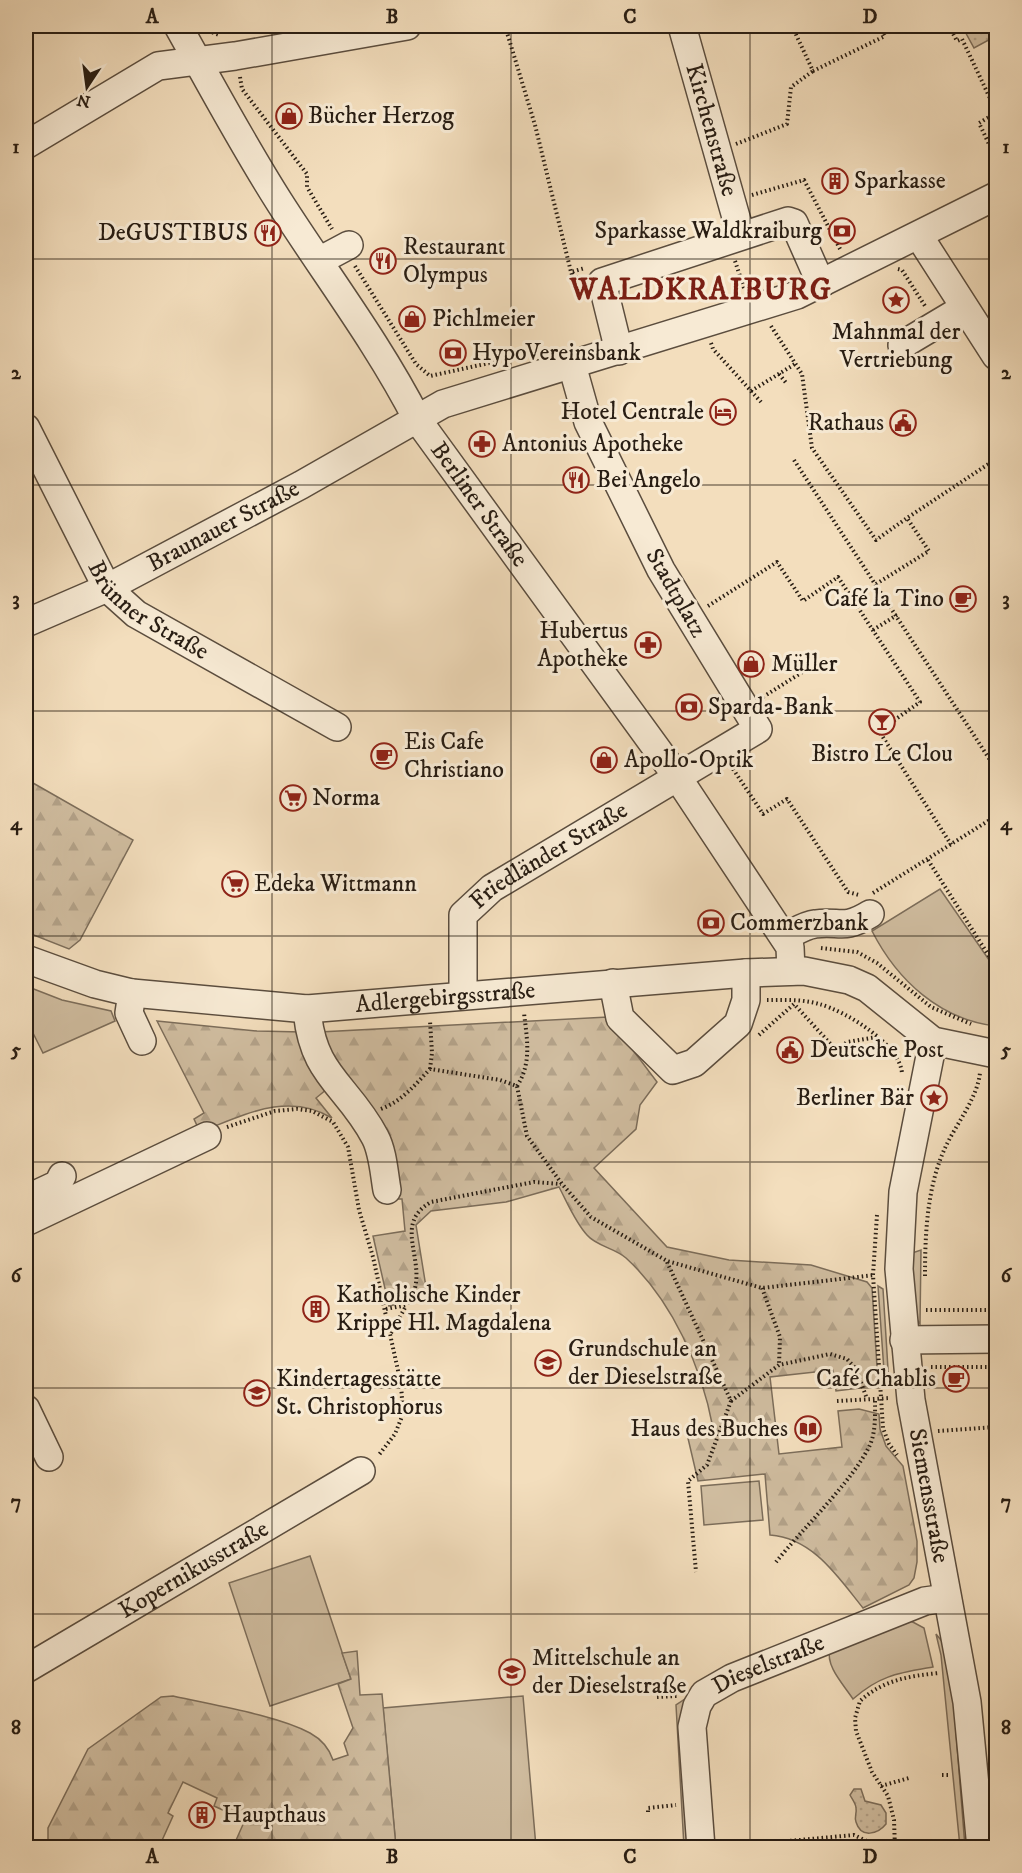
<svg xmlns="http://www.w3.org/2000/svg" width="1022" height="1873" font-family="'IM FELL DW Pica',serif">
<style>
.grass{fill:#d0bda0;stroke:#7c6d5a;stroke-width:1.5}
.forest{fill:url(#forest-firs);stroke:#7c6d5a;stroke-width:1.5}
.park{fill:url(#park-dots);stroke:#7c6d5a;stroke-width:1.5}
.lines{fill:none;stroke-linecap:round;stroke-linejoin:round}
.minor-casing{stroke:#5b4d3e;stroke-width:30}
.path{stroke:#281d13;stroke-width:4;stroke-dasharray:1.5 3;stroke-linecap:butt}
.minor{stroke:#f7ead4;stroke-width:27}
.grid{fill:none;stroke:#281d13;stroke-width:1.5;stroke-opacity:0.55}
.labels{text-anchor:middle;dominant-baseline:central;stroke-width:6;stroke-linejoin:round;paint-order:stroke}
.poi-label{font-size:24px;fill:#281d13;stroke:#f7ead4;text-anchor:start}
.street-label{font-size:24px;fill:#281d13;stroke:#f7ead4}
.district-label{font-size:30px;font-weight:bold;letter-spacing:1.5px;fill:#7a1f14;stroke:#f7ead4}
.neatline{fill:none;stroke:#281d13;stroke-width:2}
.grid-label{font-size:20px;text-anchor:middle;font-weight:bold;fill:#281d13}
</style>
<defs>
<pattern id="forest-firs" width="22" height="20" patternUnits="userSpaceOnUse" patternTransform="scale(1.5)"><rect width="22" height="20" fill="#d0bda0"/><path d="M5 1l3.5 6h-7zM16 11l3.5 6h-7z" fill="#b3a289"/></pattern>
<pattern id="park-dots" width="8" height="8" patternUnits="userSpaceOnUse" patternTransform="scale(1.5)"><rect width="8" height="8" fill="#d0bda0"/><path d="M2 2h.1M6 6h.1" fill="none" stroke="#b3a289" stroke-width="1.8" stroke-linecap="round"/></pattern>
</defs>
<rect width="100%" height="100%" fill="#f3debd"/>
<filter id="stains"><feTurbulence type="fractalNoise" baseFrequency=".00333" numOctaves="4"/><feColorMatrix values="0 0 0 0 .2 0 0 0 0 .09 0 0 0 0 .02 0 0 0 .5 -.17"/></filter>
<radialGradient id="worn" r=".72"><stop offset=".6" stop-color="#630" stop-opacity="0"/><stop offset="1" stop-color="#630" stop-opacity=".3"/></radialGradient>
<g class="grass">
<path d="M940,889L996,970V1026C940,1020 897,980 872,931Z"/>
<polygon points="26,986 62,1000 111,1011 115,1021 43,1053 26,1019"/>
<polygon points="921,1250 920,1324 914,1315 912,1253"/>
<polygon points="878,1286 883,1289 889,1385 885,1385"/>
<polygon points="759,1481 763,1520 704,1525 701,1486"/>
<polygon points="310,1556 351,1679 270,1706 229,1583"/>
<path d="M909,1620L924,1628L933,1667C899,1673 880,1675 853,1699C844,1685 825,1666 830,1649Z"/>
<polygon points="936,1634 945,1645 960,1728 956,1732 965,1847 960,1847 941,1655"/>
<polygon points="523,1696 536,1847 396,1847 383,1708"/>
<polygon points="685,1699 690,1699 689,1847 684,1847 676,1705"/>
</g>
<g class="forest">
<polygon points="26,779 133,840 80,940 69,949 26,932"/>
<path d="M608,1017L657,1082L640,1105L636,1129L594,1168L667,1247L729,1260L811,1265L867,1282L872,1288L878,1383L860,1388L836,1391L833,1370L770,1377L779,1454L842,1447L838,1411L859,1409L879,1414L880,1429L886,1446L903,1466L917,1541V1562L914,1578L909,1585L863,1608C838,1577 813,1538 770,1535L765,1474L698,1481L687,1434L713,1428C702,1368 672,1300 626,1258C615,1248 596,1246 587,1235C575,1222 567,1202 559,1187L506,1202L431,1211L416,1225L426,1287L418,1299L389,1306L373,1236L405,1231L402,1199H394L320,1032Z"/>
<path d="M157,1021L257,1031L302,1032L327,1089L316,1098L332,1118C288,1091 244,1115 200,1132L194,1119L204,1113Z"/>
<path d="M357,1651L360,1695L382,1694L396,1847H233L245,1820L214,1806L217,1798L183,1782L168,1813L173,1816L159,1847H48V1828L88,1749L161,1697L173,1696C212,1705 276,1715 310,1733C321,1739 329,1748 333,1760L348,1755L344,1743L353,1728L338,1684L351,1679L342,1653Z"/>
</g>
<g class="park">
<polygon points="962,26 996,26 996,36 974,48"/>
<path d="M854,1789H861L865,1801L881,1805L886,1813V1824C878,1834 861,1839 856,1822C854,1817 857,1813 856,1808C856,1804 852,1799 850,1795Z"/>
</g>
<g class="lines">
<g class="minor-casing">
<g id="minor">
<path id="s1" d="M178,26C211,85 243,145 280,203C326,275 378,343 417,419L678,778L790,947L791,971"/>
<path id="s2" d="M682,26L741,235"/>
<polyline points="26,145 158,66 235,56 407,26"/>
<polyline points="919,236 996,356"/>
<polyline points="319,261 349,245"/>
<polyline points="902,345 964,308"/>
<polyline points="619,351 602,282 788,221 794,223 821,284"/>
<path id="s3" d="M26,428L107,588L136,614L337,727"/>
<path id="s4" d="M26,623L107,588L301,485L443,404L797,295L996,196"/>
<path d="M784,937C793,933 805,925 815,924C840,920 842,931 870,914"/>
<path id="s5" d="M26,959L95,984L132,993L307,1009L746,973L804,971L849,980L867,988L933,1041L996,1054"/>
<polyline points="613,983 620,1018 673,1070 694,1063 738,1024 746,1000 746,973"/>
<polyline points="132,993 129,1013 142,1041"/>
<path id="s6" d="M463,996V915L492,888L758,729L661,570L588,422L572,365"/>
<path d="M307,1009C312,1076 347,1084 375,1137C383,1152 384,1173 387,1190"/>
<path id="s7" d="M933,1041L903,1192L899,1269L911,1400L967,1702L981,1848"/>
<polyline points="26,1199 58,1184 62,1176"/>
<polyline points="26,1222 207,1136"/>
<polyline points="904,1340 996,1339"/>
<polyline points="26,1409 49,1457"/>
<path id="s8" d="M26,1669L361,1471"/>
<path id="s9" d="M701,1848L692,1727L697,1706L704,1694L732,1678L925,1601L947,1598"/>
</g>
</g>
<g class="path">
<polyline points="505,26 535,125 571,272 581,281"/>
<polyline points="792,26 813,71 885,36 879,26"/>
<polyline points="949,26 957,41 962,39 996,111"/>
<polyline points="204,29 219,35"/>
<polyline points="240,77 242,89 307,174 307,187 332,229"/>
<polyline points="996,113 979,123 996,159"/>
<polyline points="736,144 787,124 791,87 813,71"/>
<polyline points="752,195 804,180 840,249"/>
<polyline points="735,261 744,288"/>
<polyline points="355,266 416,364 430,376 494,362"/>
<polyline points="898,269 902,270 925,306"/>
<polyline points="581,300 571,272 585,268"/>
<polyline points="771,326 802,374 812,448 876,540 907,518"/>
<polyline points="711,343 713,349 761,402"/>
<polyline points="779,374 787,384"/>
<polyline points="751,391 795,364"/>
<polyline points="794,460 996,769"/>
<polyline points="876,584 929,551 907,518 996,459"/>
<polyline points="708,606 777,562 803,601 838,577 920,702 879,731 952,846"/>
<polyline points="873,630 897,615"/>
<polyline points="763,697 815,664"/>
<polyline points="733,769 763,814 787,799 848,892 859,895"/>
<polyline points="928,860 996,967"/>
<polyline points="873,893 996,816"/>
<polyline points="821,948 857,952 877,963 931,1007 971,1024"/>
<path d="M767,1000C784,1000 802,999 819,1004C846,1011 901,1045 902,1074"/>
<polyline points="759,1035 794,1004 837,1051"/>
<polyline points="831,1055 847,1042 877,1037"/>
<polyline points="430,1069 432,1053 430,1021"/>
<path d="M517,1086C532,1063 527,1039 524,1013"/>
<path d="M381,1109C402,1101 415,1085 430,1069L500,1080L517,1086L527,1136L562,1184L591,1217L667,1261L762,1288L875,1275"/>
<polyline points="227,1127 275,1111 297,1109 312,1111 333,1122 348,1147 359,1210 373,1257 401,1384 403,1414 395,1434 378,1456"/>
<polyline points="877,1215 873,1275 883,1428 889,1444 897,1455"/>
<polyline points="667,1262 731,1401 707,1465 688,1481 696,1572"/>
<path d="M925,1276C925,1234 927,1187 945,1148C956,1124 977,1099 980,1073"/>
<polyline points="762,1288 780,1337 779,1365"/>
<path d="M386,1309L407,1305C409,1300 413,1294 415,1288C423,1256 394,1223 431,1202L534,1182L561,1184"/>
<polyline points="926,1310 996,1310"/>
<polyline points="391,1333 406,1306"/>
<polyline points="931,1367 996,1367"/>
<polyline points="731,1401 779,1365 830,1354 847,1359 856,1369 867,1399"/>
<polyline points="837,1401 890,1398"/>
<polyline points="938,1431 996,1427"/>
<path d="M776,1562C803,1528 852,1482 870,1445C876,1431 875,1414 875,1399"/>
<polyline points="657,1697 677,1696"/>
<polyline points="942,1775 951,1775"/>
<polyline points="881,1786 909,1778"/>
<polyline points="648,1812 648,1808 676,1805"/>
<polyline points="723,1847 854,1835 881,1848"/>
<path d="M895,1848L894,1820L888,1796L872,1772L856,1731L855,1718L860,1701C883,1680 909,1676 939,1673"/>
</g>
<use href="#minor" class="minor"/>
</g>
<path class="grid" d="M272,26V1848M511,26V1848M750,26V1848M26,259H996M26,485H996M26,711H996M26,936H996M26,1162H996M26,1388H996M26,1614H996"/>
<defs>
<g id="shop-ring" transform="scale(1.35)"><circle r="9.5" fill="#f7ead4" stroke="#8f2418" stroke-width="1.5"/><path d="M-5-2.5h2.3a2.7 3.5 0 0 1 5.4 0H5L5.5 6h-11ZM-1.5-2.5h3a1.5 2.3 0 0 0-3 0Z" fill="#8f2418"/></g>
<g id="building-ring" transform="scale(1.35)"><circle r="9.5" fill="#f7ead4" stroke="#8f2418" stroke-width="1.5"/><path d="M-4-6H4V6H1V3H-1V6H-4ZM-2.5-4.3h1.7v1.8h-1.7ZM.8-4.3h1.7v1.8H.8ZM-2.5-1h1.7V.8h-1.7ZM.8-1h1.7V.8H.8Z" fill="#8f2418"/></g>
<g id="bank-ring" transform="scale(1.35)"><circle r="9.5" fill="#f7ead4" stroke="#8f2418" stroke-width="1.5"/><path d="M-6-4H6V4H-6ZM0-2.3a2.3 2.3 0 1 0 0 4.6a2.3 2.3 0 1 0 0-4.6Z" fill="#8f2418"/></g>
<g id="restaurant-ring" transform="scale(1.35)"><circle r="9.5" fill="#f7ead4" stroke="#8f2418" stroke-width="1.5"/><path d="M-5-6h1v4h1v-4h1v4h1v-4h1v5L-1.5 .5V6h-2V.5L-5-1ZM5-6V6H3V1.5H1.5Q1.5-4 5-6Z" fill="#8f2418"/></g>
<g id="sight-ring" transform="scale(1.35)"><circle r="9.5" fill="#f7ead4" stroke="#8f2418" stroke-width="1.5"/><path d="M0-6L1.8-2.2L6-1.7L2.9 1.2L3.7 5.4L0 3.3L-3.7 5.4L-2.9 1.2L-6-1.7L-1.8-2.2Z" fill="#8f2418"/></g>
<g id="hotel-ring" transform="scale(1.35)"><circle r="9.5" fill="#f7ead4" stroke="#8f2418" stroke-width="1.5"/><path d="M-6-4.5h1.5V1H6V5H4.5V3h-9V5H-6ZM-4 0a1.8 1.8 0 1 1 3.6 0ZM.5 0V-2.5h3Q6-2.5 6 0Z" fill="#8f2418"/></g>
<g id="civic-ring" transform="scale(1.35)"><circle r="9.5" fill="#f7ead4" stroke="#8f2418" stroke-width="1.5"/><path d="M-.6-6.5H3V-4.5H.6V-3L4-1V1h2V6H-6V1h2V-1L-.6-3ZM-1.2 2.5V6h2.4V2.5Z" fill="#8f2418"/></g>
<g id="pharmacy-ring" transform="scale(1.35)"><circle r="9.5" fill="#f7ead4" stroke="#8f2418" stroke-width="1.5"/><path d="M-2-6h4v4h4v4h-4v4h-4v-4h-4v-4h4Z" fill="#8f2418"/></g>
<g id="cafe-ring" transform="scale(1.35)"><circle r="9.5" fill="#f7ead4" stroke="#8f2418" stroke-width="1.5"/><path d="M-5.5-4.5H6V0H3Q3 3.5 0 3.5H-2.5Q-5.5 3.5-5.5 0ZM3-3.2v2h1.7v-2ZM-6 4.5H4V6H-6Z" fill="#8f2418"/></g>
<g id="bar-ring" transform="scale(1.35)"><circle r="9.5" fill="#f7ead4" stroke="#8f2418" stroke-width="1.5"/><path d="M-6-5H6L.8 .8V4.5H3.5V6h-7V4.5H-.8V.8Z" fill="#8f2418"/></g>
<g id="supermarket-ring" transform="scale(1.35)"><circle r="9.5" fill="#f7ead4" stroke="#8f2418" stroke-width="1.5"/><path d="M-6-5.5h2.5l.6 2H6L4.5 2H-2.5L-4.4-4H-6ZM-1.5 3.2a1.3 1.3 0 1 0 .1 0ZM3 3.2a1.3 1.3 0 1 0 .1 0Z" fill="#8f2418"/></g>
<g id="school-ring" transform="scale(1.35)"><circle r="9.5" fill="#f7ead4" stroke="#8f2418" stroke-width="1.5"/><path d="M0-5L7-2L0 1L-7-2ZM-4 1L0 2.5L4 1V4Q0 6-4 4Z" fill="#8f2418"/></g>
<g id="library-ring" transform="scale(1.35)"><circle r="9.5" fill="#f7ead4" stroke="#8f2418" stroke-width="1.5"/><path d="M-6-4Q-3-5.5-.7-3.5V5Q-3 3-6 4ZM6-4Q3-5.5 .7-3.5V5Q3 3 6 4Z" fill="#8f2418"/></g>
</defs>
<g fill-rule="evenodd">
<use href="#shop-ring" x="289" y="116"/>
<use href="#building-ring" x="835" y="181"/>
<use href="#bank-ring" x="842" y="231"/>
<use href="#restaurant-ring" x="268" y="233"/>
<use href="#restaurant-ring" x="383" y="261"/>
<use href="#sight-ring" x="896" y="300"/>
<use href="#shop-ring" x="412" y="319"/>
<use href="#bank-ring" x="453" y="353"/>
<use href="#hotel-ring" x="723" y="412"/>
<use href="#civic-ring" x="903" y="423"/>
<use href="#pharmacy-ring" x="482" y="444"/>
<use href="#restaurant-ring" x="576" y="480"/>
<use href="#cafe-ring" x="963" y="599"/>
<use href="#pharmacy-ring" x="648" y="645"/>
<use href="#shop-ring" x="751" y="664"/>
<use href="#bank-ring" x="689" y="707"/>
<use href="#bar-ring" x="882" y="722"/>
<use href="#cafe-ring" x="384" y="756"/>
<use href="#shop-ring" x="604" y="760"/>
<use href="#supermarket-ring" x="293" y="798"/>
<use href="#supermarket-ring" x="235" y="884"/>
<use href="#bank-ring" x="711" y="923"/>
<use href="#civic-ring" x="790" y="1050"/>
<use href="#sight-ring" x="934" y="1098"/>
<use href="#building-ring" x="316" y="1309"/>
<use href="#school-ring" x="548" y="1363"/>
<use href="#cafe-ring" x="956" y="1379"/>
<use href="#school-ring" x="257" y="1393"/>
<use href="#library-ring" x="808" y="1429"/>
<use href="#school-ring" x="512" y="1672"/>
<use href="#building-ring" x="202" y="1815"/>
</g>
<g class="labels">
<g class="poi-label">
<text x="308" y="116">Bücher Herzog</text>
<text x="854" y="181">Sparkasse</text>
<text x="822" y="231" text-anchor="end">Sparkasse Waldkraiburg</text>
<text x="248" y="233" text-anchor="end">DeGUSTIBUS</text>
<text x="403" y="247">Restaurant<tspan x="403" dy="28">Olympus</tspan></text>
<text x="432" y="319">Pichlmeier</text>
<text x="896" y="332" text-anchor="middle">Mahnmal der<tspan x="896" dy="28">Vertriebung</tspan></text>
<text x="472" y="353">HypoVereinsbank</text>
<text x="704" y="412" text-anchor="end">Hotel Centrale</text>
<text x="884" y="423" text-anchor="end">Rathaus</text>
<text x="502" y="444">Antonius Apotheke</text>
<text x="596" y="480">Bei Angelo</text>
<text x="944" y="599" text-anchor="end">Café la Tino</text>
<text x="628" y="631" text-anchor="end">Hubertus<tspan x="628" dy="28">Apotheke</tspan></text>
<text x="771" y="664">Müller</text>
<text x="708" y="707">Sparda-Bank</text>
<text x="404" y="742">Eis Cafe<tspan x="404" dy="28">Christiano</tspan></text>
<text x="882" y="754" text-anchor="middle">Bistro Le Clou</text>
<text x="624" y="760">Apollo-Optik</text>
<text x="312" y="798">Norma</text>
<text x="254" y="884">Edeka Wittmann</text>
<text x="730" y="923">Commerzbank</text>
<text x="810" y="1050">Deutsche Post</text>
<text x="914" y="1098" text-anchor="end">Berliner Bär</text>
<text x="336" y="1295">Katholische Kinder<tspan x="336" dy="28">Krippe Hl. Magdalena</tspan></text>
<text x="568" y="1349">Grundschule an<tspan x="568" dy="28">der Dieselstraße</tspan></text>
<text x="276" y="1379">Kindertagesstätte<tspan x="276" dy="28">St. Christophorus</tspan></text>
<text x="936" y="1379" text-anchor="end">Café Chablis</text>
<text x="788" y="1429" text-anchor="end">Haus des Buches</text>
<text x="532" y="1658">Mittelschule an<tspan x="532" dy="28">der Dieselstraße</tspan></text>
<text x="222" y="1815">Haupthaus</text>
</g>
<g class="street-label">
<text stroke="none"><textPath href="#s2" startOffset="108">Kirchenstraße</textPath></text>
<text stroke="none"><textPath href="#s1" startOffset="566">Berliner Straße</textPath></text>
<text stroke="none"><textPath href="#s4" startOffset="220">Braunauer Straße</textPath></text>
<text transform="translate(676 593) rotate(60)">Stadtplatz</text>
<text stroke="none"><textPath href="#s3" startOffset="225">Brünner Straße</textPath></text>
<text stroke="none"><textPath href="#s6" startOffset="186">Friedländer Straße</textPath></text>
<text stroke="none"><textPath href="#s5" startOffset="426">Adlergebirgsstraße</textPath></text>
<text stroke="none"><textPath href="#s7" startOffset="460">Siemensstraße</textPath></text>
<text stroke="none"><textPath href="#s8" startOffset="195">Kopernikusstraße</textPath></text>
<text stroke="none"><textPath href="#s9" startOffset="228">Dieselstraße</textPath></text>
</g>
<g class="district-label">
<text x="701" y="290">WALDKRAIBURG</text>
</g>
</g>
<rect width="1022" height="1873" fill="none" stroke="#f3debd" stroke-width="66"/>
<g transform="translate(87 87) rotate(193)" stroke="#f7ead4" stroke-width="4.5" paint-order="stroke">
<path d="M0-4.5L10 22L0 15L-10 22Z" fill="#281d13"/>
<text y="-9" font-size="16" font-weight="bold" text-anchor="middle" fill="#281d13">N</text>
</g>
<rect x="33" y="33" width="956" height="1807" class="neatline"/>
<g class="grid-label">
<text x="152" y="23">A</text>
<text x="392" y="23">B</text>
<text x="630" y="23">C</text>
<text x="870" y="23">D</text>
<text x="16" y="153">1</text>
<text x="1006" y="153">1</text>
<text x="16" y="379">2</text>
<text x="1006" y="379">2</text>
<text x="16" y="605">3</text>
<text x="1006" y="605">3</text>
<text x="16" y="830">4</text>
<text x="1006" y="830">4</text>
<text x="16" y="1056">5</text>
<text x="1006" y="1056">5</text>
<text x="16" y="1282">6</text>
<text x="1006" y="1282">6</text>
<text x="16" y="1508">7</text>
<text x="1006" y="1508">7</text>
<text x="16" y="1734">8</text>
<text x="1006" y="1734">8</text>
<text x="152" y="1863">A</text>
<text x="392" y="1863">B</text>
<text x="630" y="1863">C</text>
<text x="870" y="1863">D</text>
</g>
<rect width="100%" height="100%" filter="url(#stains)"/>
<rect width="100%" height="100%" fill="url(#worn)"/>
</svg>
